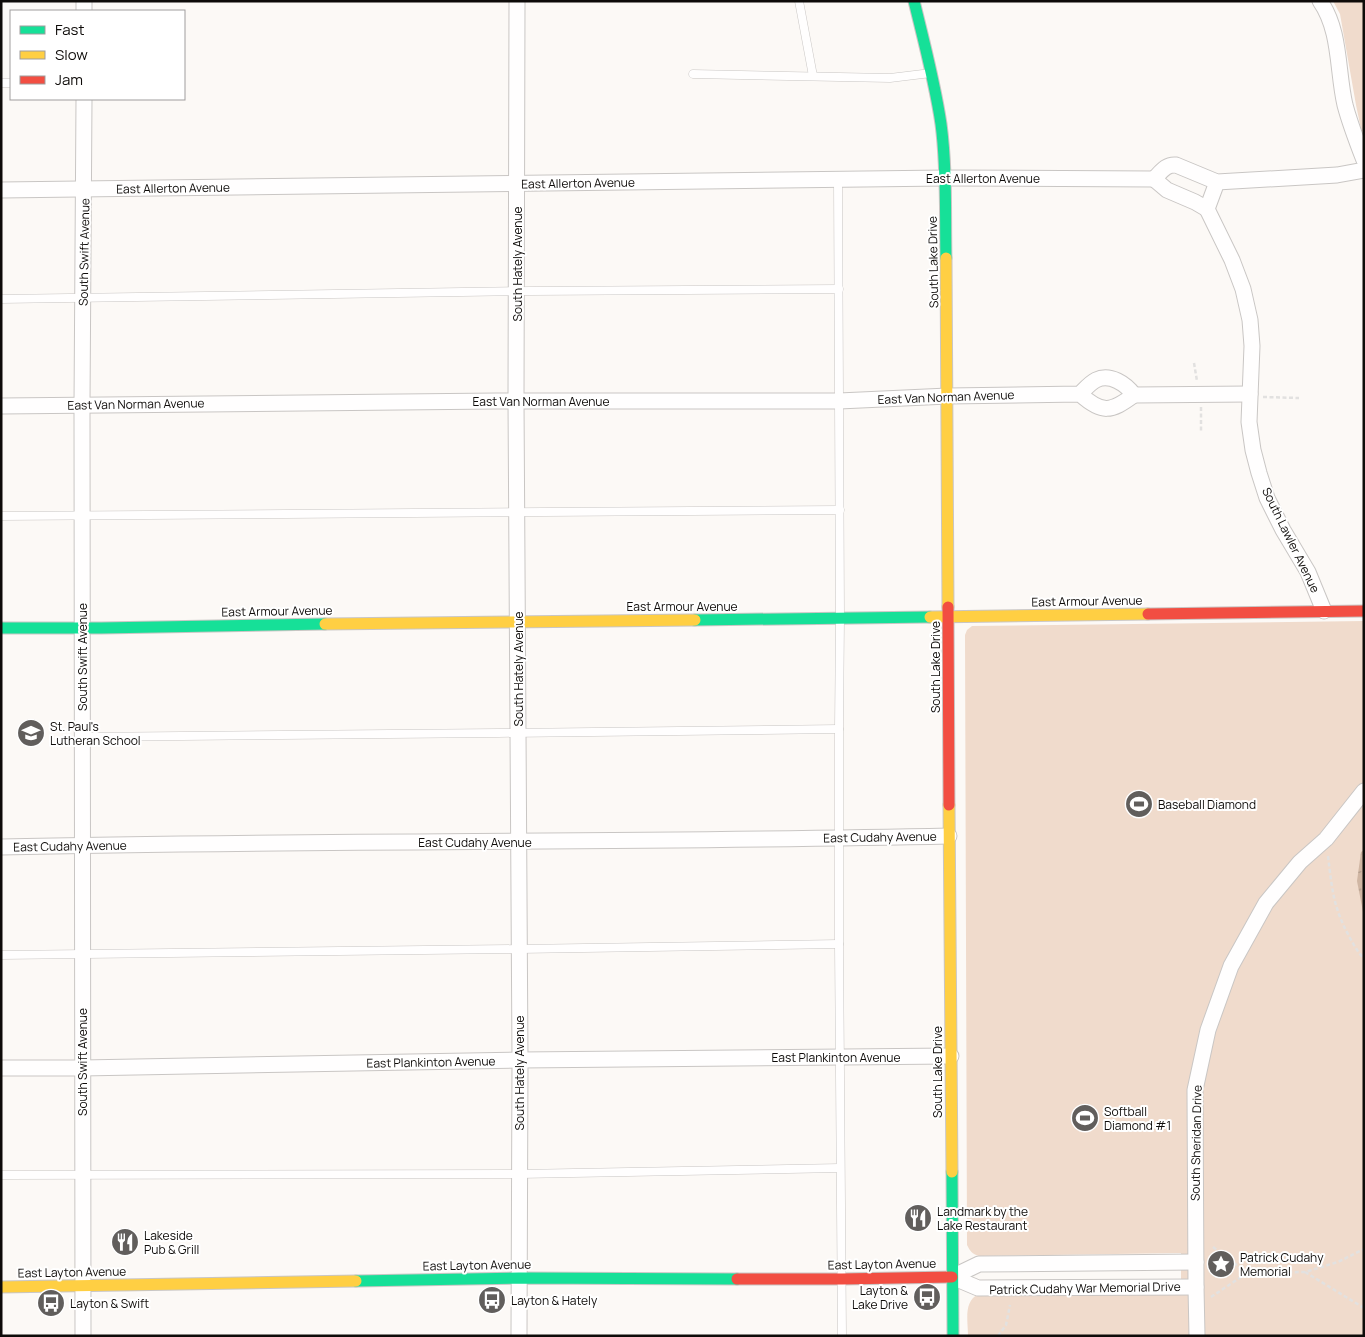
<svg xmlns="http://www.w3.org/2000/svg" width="1365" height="1337" font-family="Manrope,sans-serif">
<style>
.green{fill:#f0dbcc}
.water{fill:url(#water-ripples)}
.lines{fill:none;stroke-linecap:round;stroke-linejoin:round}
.lane-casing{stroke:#c9c6c4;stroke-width:9}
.street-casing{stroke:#c9c6c4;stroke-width:17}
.fast-casing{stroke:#c9c6c4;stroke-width:13}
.slow-casing{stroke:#c9c6c4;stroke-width:13}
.jam-casing{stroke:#c9c6c4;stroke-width:13}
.path{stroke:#e2e1e0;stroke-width:2.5;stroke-dasharray:4 2.5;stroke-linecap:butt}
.lane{stroke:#fffefe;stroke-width:8}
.street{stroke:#fffefe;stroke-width:15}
.fast{stroke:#16e098;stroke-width:11}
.slow{stroke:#ffcf43;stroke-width:11}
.jam{stroke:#f24e42;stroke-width:11}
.labels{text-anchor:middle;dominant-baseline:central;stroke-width:4;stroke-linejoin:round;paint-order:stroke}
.street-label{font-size:12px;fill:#0e0b09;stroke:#fff}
.poi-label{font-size:12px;fill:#0e0b09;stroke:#fff;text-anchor:start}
</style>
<defs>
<pattern id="water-ripples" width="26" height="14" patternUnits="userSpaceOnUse" patternTransform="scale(1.25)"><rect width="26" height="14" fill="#d0b6a3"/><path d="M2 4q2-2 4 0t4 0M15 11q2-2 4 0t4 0" fill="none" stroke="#b19b8b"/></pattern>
</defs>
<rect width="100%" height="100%" fill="#fcf9f6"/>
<g class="green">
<polygon points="1333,1 1364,1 1364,134 1361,129 1356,105 1340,14"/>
<path d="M1364,621V1336H968C968,1321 963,1301 979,1294L1181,1293V1253L979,1256C972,1254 970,1251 967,1245L965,635L967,630L972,626Z"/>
</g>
<polygon class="water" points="1364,850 1364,917 1357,881 1361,852"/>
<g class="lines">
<g class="lane-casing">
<g id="lane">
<polyline points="799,1 813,76"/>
<polyline points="693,74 890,78 931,73"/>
<polyline points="1,83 11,83"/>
<polyline points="838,179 840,618 839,729 839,944 842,1336"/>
<polyline points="1,299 531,291 839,289"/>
<polyline points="1,516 840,510"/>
<polyline points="82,737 498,733 839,729"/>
<polyline points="1,955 519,949 839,944"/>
<polyline points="1,1175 519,1174 840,1168"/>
</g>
</g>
<g class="street-casing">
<g id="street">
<polyline points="84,1 84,11"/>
<polyline points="517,1 516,401 520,1060 519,1336"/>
<path d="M1320,1C1341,31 1337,71 1345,105C1350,124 1357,142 1364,160"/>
<path d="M1217,182L1207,209L1195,202L1167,190L1154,179C1161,172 1166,164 1176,165L1217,182L1337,175L1364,170"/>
<polyline points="1,190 945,178 1154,179"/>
<polyline points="1207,209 1232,260 1243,289 1250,320 1252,346 1249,422 1253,450 1259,473 1267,498 1283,530 1308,572 1324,611"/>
<polyline points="1134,395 1250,394"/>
<path d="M1,406L497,401H839L948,396L1080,394C1102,414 1111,412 1134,395C1126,384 1110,373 1096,380C1090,383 1085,389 1080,394"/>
<path d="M1,847C317,840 633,843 949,836"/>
<polyline points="1,1068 82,1068 520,1060 951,1056"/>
<polyline points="952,1277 979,1264 1196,1262"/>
<polyline points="952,1277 978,1288 1196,1287"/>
<polyline points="83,1336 82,405 84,99"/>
<polyline points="1197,1336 1196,1287 1195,1090 1208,1030 1231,966 1266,903 1300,862 1326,839 1364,791"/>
</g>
</g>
<g class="fast-casing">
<g id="fast">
<path d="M914,1C924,42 935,83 941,124C947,169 945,214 946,258"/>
<polyline points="695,620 930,617"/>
<polyline points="1,628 101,628 325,624"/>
<polyline points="952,1172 953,1336"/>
<polyline points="356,1281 519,1278 737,1279"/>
</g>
</g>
<g class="slow-casing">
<g id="slow">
<polyline points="946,258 948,607"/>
<polyline points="930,617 1148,614"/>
<polyline points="325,624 695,620"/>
<polyline points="949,805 952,1172"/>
<polyline points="1,1287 356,1281"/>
</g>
</g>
<g class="jam-casing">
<g id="jam">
<polyline points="948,607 949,805"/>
<polyline points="1148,614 1364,611"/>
<polyline points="737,1279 842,1279 952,1277"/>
</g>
</g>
<g class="path">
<polyline points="1194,363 1197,381"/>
<polyline points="1263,397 1299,398"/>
<polyline points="1201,407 1201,431"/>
<path d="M1328,856C1332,888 1333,907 1349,936C1353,944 1358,952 1364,959"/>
<polyline points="1213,1247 1247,1273"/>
<polyline points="1305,1272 1364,1308"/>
<polyline points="1211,1297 1247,1273 1305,1272 1338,1262 1364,1249"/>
<polyline points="998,1336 1006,1325 1010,1305"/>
</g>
<use href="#lane" class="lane"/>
<use href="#street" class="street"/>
<use href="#fast" class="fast"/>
<use href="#slow" class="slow"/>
<use href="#jam" class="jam"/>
</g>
<defs>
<g id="school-disc" transform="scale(1.4375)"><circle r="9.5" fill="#615e5c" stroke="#fff"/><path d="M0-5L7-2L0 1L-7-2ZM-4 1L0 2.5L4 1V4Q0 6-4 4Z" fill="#fff"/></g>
<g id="stadium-disc" transform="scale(1.4375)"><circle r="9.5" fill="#615e5c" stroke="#fff"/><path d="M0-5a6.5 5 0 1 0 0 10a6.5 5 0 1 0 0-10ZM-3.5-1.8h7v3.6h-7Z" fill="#fff"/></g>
<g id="restaurant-disc" transform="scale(1.4375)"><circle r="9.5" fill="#615e5c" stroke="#fff"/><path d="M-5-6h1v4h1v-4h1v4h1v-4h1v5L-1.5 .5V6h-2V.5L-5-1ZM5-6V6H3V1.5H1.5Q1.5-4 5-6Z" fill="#fff"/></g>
<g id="sight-disc" transform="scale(1.4375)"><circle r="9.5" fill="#615e5c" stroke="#fff"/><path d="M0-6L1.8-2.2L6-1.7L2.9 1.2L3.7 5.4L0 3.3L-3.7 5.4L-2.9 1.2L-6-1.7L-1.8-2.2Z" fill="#fff"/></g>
<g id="bus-disc" transform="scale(1.4375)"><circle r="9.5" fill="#615e5c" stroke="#fff"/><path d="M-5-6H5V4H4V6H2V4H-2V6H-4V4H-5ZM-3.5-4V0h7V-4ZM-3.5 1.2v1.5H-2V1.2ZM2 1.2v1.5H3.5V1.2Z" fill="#fff"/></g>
</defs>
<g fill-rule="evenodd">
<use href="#school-disc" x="31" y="733"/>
<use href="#stadium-disc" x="1139" y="804"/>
<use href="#stadium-disc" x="1085" y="1118"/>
<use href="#restaurant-disc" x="918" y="1218"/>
<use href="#restaurant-disc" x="125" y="1242"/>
<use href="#sight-disc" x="1221" y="1264"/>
<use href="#bus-disc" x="927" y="1297"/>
<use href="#bus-disc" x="492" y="1300"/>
<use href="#bus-disc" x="51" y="1303"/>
</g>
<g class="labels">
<g class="street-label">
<text x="983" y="178">East Allerton Avenue</text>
<text transform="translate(578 183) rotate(-1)">East Allerton Avenue</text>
<text transform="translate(173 188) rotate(-1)">East Allerton Avenue</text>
<text transform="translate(84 252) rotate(-89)">South Swift Avenue</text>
<text transform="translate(933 262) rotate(-91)">South Lake Drive</text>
<text transform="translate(517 264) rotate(-90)">South Hately Avenue</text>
<text transform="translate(946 397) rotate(-2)">East Van Norman Avenue</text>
<text x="541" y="401">East Van Norman Avenue</text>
<text transform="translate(136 404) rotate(-1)">East Van Norman Avenue</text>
<text transform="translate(1291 540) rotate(64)">South Lawler Avenue</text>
<text transform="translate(1087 601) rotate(-1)">East Armour Avenue</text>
<text x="682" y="606">East Armour Avenue</text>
<text transform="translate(277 611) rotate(-1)">East Armour Avenue</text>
<text transform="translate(82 657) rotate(-90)">South Swift Avenue</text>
<text transform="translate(935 667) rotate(-90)">South Lake Drive</text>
<text transform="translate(518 669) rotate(-90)">South Hately Avenue</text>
<text transform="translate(880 837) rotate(-1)">East Cudahy Avenue</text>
<text x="475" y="842">East Cudahy Avenue</text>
<text transform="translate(70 846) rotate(-1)">East Cudahy Avenue</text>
<text x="836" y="1057">East Plankinton Avenue</text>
<text transform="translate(82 1062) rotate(-90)">South Swift Avenue</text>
<text transform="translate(431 1062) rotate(-1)">East Plankinton Avenue</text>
<text transform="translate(937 1072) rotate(-90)">South Lake Drive</text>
<text transform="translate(519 1073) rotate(-90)">South Hately Avenue</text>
<text transform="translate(1196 1143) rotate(-89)">South Sheridan Drive</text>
<text transform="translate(882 1264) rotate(-1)">East Layton Avenue</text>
<text transform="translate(477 1265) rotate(-1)">East Layton Avenue</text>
<text transform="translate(72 1272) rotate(-1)">East Layton Avenue</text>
<text transform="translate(1085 1288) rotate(-1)">Patrick Cudahy War Memorial Drive</text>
</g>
<g class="poi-label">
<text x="50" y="726">St. Paul's<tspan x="50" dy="14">Lutheran School</tspan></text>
<text x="1158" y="804">Baseball Diamond</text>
<text x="1104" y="1111">Softball<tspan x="1104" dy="14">Diamond #1</tspan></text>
<text x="937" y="1211">Landmark by the<tspan x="937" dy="14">Lake Restaurant</tspan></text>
<text x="144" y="1235">Lakeside<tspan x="144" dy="14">Pub &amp; Grill</tspan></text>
<text x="1240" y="1257">Patrick Cudahy<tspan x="1240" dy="14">Memorial</tspan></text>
<text x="908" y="1290" text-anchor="end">Layton &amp;<tspan x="908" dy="14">Lake Drive</tspan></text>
<text x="511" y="1300">Layton &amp; Hately</text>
<text x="70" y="1303">Layton &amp; Swift</text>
</g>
</g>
<rect width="1365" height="1337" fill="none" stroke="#0e0b09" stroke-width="5"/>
<rect x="10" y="10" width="175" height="90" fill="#ffffff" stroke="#9f9d9d"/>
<rect x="20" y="26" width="25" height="8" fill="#16e098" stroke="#9f9d9d"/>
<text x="55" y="35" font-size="15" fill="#0e0b09">Fast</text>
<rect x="20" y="51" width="25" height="8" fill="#ffcf43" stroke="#9f9d9d"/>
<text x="55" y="60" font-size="15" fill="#0e0b09">Slow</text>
<rect x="20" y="76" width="25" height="8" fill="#f24e42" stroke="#9f9d9d"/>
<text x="55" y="85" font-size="15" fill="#0e0b09">Jam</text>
</svg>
